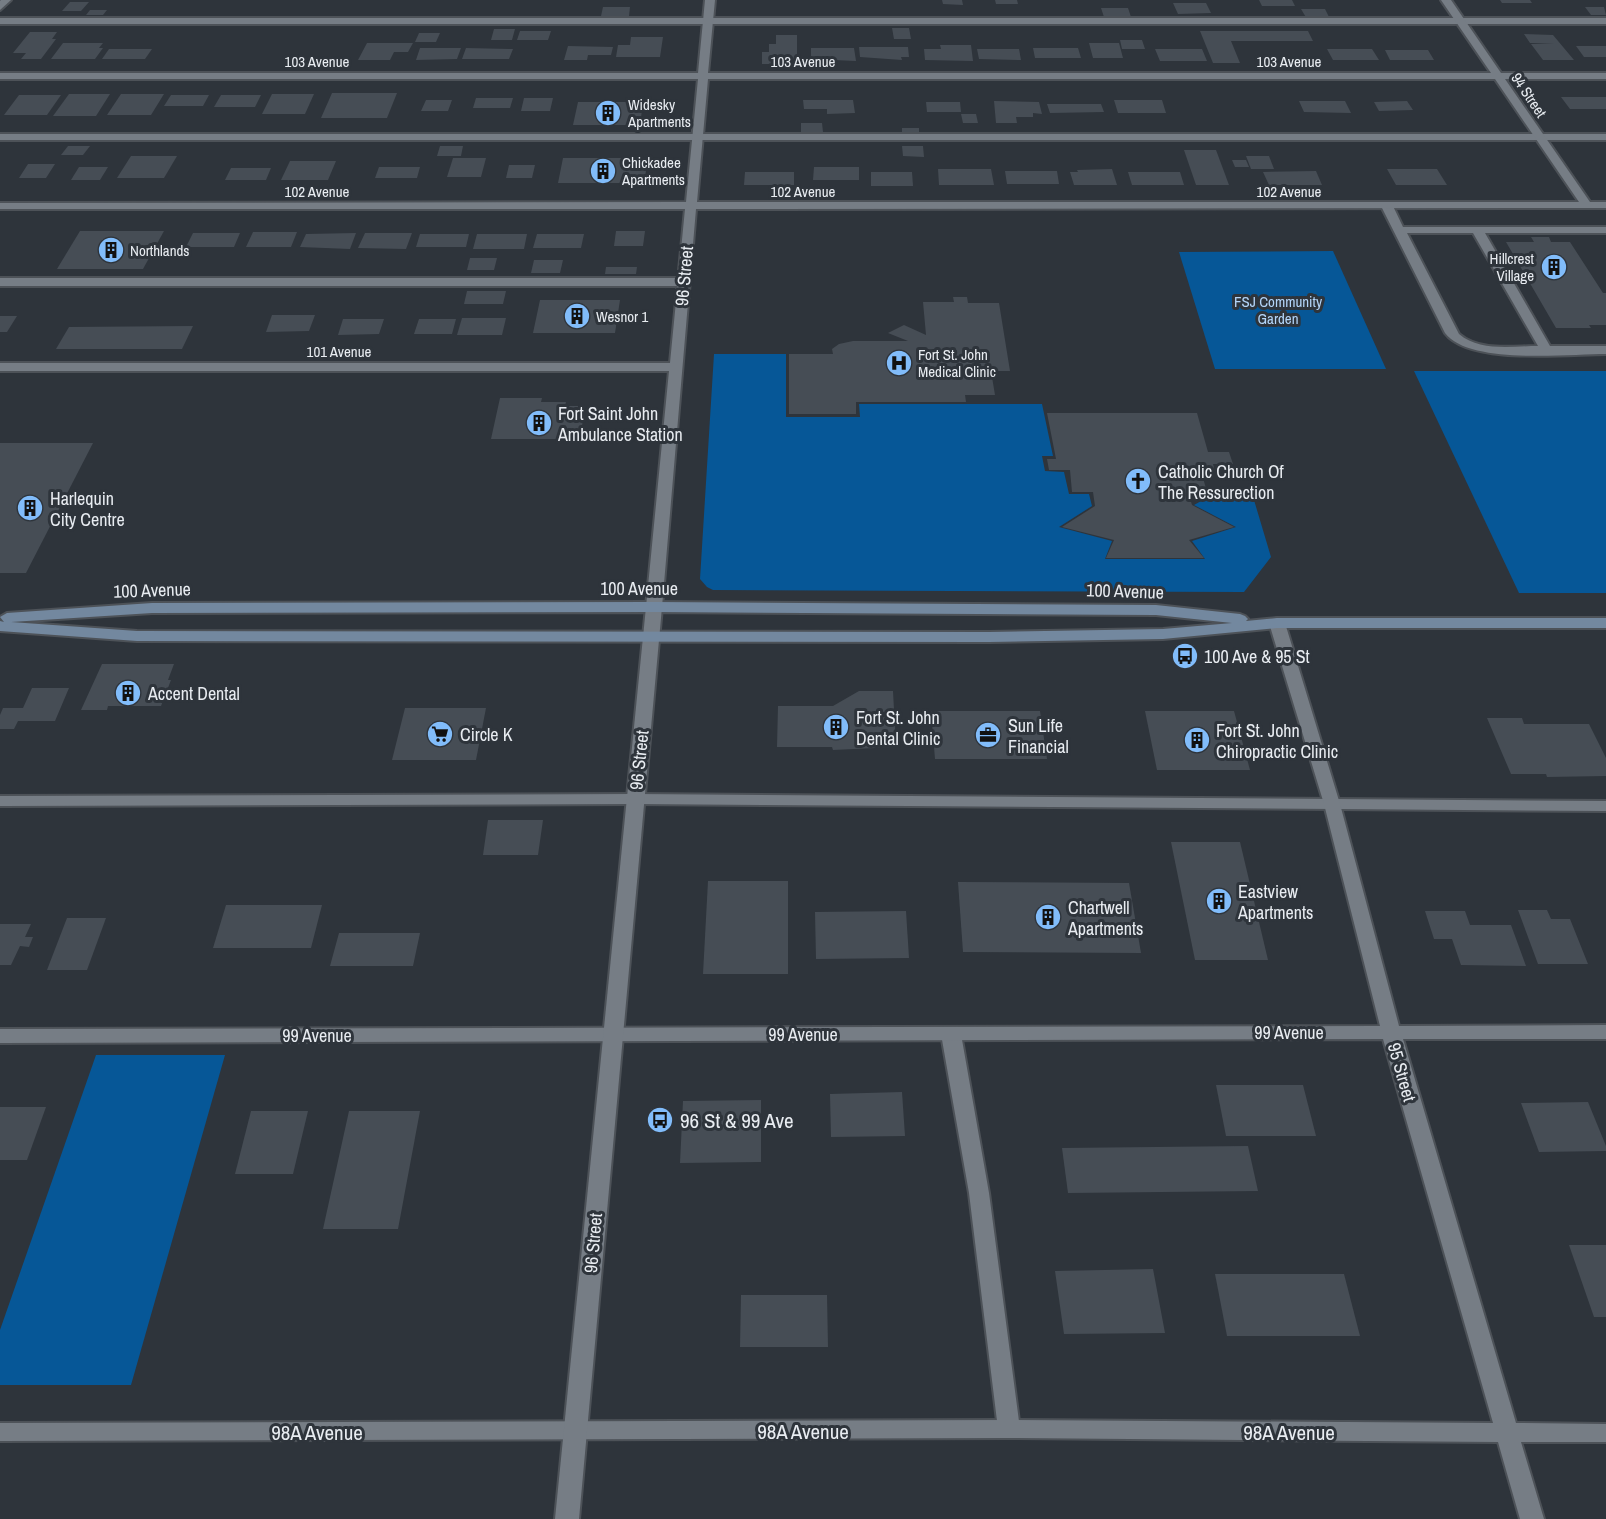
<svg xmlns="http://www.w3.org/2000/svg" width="1606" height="1519" font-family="'Archivo Narrow',sans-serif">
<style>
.green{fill:#065797}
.building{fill:#464d55}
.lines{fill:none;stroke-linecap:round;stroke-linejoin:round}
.service-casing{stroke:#4d5258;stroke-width:4}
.minor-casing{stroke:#4d5258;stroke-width:4}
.tertiary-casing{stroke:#4d5258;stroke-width:4}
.secondary-casing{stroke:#4d5258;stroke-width:4}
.service{fill:#767d85;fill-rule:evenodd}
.minor{fill:#767d85;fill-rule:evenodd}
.tertiary{fill:#767d85;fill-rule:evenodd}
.secondary{fill:#73889f;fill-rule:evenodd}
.labels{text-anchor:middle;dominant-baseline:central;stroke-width:6;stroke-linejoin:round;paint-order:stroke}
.far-street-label{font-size:15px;fill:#e8ecf1;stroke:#2e343b}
.far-poi-label{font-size:15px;fill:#e8ecf1;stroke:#2e343b;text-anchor:start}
.far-park-label{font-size:15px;fill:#b3d5f9;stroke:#2e343b}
.street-label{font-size:18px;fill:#e8ecf1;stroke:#2e343b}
.poi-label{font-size:18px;fill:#e8ecf1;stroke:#2e343b;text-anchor:start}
.near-poi-label{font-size:21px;fill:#e8ecf1;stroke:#2e343b;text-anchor:start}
.near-street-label{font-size:21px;fill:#e8ecf1;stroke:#2e343b}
</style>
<rect width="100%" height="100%" fill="#2e343b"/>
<g class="green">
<polygon points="1333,251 1386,369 1215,369 1179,252"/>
<polygon points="714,354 786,354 786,417 860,417 859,404 1042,404 1053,456 1042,456 1045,471 1064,472 1069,494 1089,494 1092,506 1059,527 1112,541 1105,559 1205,559 1192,541 1236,527 1194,505 1203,500 1254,500 1271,557 1244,592 713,590 707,587 700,579"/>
<polygon points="1414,371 1606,371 1606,593 1519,593"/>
<polygon points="96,1055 225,1055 131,1385 0,1385 0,1330"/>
</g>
<g class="building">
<polygon points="942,0 962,0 963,5 943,4"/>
<polygon points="995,0 1017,0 1018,4 996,4"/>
<polygon points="1259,0 1292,0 1295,6 1262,6"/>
<polygon points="1500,0 1530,0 1532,3 1502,3"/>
<polygon points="70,2 89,2 81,11 62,11"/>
<polygon points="1173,3 1206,3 1211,13 1178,14"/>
<polygon points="603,7 630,7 629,16 601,16"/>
<polygon points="1585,7 1604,7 1606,15 1591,15"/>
<polygon points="1101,8 1128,8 1131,17 1104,17"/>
<polygon points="1301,9 1325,9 1330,19 1307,19"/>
<polygon points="90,10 107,10 103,15 86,15"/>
<polygon points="892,28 909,28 911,39 894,39"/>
<polygon points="494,29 515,29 512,40 491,40"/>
<polygon points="520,31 551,31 548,40 517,40"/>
<polygon points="1200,31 1308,31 1313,41 1231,41 1240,63 1213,63"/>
<polygon points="30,32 57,32 52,39 56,39 41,59 21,59 26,53 13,53"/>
<polygon points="419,33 440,33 436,42 415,42"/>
<polygon points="1524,34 1553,35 1574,60 1543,60 1531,44 1554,43 1530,43"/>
<polygon points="776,35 797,35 797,64 762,64 762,52 769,52 769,44 776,44"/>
<polygon points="631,37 663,37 660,57 616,57 618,45 630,45"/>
<polygon points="1120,40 1142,40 1145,49 1122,49"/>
<polygon points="63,43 103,43 99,48 103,48 95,59 51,59"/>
<polygon points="367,43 413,43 408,52 394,52 390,60 358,60"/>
<polygon points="1089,43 1119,43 1123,58 1093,58"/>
<polygon points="940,45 971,45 973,61 925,60 924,49 941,49"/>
<polygon points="568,46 613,47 611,55 588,55 587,60 564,60"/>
<polygon points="1576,46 1606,46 1606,57 1584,57"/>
<polygon points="859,47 908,47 909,57 901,57 902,60 860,57"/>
<polygon points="420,48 461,48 457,59 416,60"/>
<polygon points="466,48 513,49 509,59 462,59"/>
<polygon points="811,48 854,48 856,61 811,59"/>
<polygon points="1033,48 1078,48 1081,58 1035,58"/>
<polygon points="109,49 152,49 145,59 102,59"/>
<polygon points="977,49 1019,49 1021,60 979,59"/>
<polygon points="1155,49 1202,49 1207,61 1160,61"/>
<polygon points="1327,49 1372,49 1379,60 1333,60"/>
<polygon points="1385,50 1428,50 1434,60 1390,60"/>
<polygon points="332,93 397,93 387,118 321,118"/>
<polygon points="69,94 110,94 96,116 53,116"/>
<polygon points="121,94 164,94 151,115 107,115"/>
<polygon points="272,94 314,94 305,114 262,114"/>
<polygon points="19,95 61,95 47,115 4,115"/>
<polygon points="171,95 209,95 203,106 164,106"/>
<polygon points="221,95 261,95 255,107 214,107"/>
<polygon points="1561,97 1606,97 1606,109 1570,109"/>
<polygon points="476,98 513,98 510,108 473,108"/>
<polygon points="524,98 553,98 550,111 521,111"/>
<polygon points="426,100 452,100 448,111 421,111"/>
<polygon points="803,100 853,100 855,113 827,114 827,109 804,109"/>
<polygon points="1114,100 1162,100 1166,113 1118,113"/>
<polygon points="994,101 1039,102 1042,114 1033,113 1033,117 1016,117 1017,123 996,123"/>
<polygon points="1299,101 1345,101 1351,113 1304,112"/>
<polygon points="1407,101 1413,110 1379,111 1374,102"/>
<polygon points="578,102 643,102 640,125 573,125"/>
<polygon points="926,102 960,102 961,112 927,112"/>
<polygon points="1047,104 1101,104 1104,112 1050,113"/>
<polygon points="961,114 976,114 978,123 963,123"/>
<polygon points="801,123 822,123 823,132 801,132"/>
<rect x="902" y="128" width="17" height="7"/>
<polygon points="68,146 90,146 83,155 61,155"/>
<polygon points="440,146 463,146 461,156 437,156"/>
<polygon points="902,146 923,146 924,157 903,156"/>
<polygon points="1184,150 1216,150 1229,185 1196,185"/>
<polygon points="131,156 177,156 164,178 117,178"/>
<polygon points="1246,156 1269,156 1274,169 1251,169"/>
<polygon points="453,158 486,158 481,177 447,177"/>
<polygon points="563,158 648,158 644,183 558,183"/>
<polygon points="1232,160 1246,160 1249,167 1235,167"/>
<polygon points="290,161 336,161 328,180 281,180"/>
<polygon points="28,164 55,164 46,178 19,178"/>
<polygon points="509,165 535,165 532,178 506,178"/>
<polygon points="79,167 108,167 100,180 71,180"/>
<polygon points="379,167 420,167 417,178 375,178"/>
<polygon points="814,167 859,167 859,180 813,180"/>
<polygon points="231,168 271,168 266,180 225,180"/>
<polygon points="938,169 991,169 994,185 939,185"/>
<polygon points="1112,169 1117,185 1074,185 1070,172 1078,172 1077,170"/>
<polygon points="1387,169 1437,169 1447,185 1396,185"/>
<polygon points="1005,171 1057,171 1059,184 1007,184"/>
<polygon points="1316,171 1322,185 1269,185 1263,172"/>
<polygon points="745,172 794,172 794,185 744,185"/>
<polygon points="871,172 912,172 913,186 871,186"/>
<polygon points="1128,172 1180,172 1184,185 1132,185"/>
<polygon points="80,231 164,231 143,269 57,269"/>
<polygon points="616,231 645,231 643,246 614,246"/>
<polygon points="253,232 297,232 291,247 246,247"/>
<polygon points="193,233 240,233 234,247 186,247"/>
<polygon points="356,233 350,249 300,247 306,234"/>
<polygon points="365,233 412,233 406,249 358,248"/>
<polygon points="420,234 469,234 466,247 416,247"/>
<polygon points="477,234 527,234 524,249 473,249"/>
<polygon points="537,234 584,234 581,248 533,248"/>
<polygon points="1531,237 1549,237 1551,242 1570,242 1603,293 1606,293 1606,325 1589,325 1591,328 1556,328 1506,242 1534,242"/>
<polygon points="470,258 497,258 494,270 467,270"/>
<polygon points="534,260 563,260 560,273 531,273"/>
<polygon points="606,267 637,267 636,274 605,274"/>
<polygon points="467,291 506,291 503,304 464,304"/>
<polygon points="953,297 967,297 968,303 999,303 1010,371 991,371 995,395 965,395 966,402 856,402 856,414 789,414 789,354 833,354 832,349 839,344 853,341 908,341 888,333 904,325 926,335 923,302 954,302"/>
<polygon points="540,300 620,300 615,333 533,333"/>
<polygon points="272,315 315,315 309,331 266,332"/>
<polygon points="0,316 17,316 7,332 0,332"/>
<polygon points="462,318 506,318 502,335 457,335"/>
<polygon points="343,319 384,319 379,334 338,335"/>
<polygon points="419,319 456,319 452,334 414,334"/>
<polygon points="193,326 182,349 56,349 69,327"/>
<polygon points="500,398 542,398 541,402 566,402 565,406 585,406 580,439 491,439"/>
<polygon points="1047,413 1197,413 1208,452 1229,452 1233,464 1213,464 1215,471 1201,471 1207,492 1188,492 1192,505 1234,527 1189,540 1204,558 1106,558 1114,540 1062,527 1095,506 1093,492 1072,492 1070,470 1049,470 1047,459 1056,459"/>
<polygon points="0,443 93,443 26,573 0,573"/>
<polygon points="102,664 174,664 168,680 171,680 161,706 108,706 107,710 81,710"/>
<polygon points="32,688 69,688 55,721 18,721 14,729 0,729 0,715 3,708 23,708"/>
<polygon points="859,691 893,691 896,747 833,750 832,747 777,747 778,706 833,706"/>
<polygon points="405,708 486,708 476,760 392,760"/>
<polygon points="931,711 1040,711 1047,759 935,759"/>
<polygon points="1145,711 1234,711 1250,770 1157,770"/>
<polygon points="1487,718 1522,718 1524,724 1589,724 1606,758 1606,776 1547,777 1546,774 1511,774"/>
<polygon points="488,820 543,820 538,855 483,855"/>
<polygon points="1171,842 1240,842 1268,960 1195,960"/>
<polygon points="708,881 788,881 788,974 703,974"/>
<polygon points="958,882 1129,883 1141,953 963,952"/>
<polygon points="226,905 322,905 311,948 213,948"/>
<polygon points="1518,910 1547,910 1551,919 1570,919 1588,964 1538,964"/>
<polygon points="906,911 909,958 816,959 815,912"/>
<polygon points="1425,911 1465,911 1470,925 1511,925 1526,966 1461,965 1452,939 1434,939"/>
<polygon points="67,918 106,918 87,970 47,970"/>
<polygon points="0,924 31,924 25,937 33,937 29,947 20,946 11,965 0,965"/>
<polygon points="339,933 420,933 413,966 330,966"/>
<polygon points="1216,1085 1303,1085 1316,1136 1226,1136"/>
<polygon points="902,1092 905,1136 831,1137 830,1094"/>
<polygon points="761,1100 761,1162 680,1163 683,1101"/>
<polygon points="1588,1102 1606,1146 1606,1151 1539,1152 1521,1103"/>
<polygon points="0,1107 46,1107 27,1160 0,1160"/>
<polygon points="251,1111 308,1111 293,1174 235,1174"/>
<polygon points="349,1111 420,1111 398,1229 323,1229"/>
<polygon points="1248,1146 1258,1191 1068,1193 1062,1148"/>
<polygon points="1569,1245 1606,1245 1606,1317 1594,1317"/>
<polygon points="1153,1269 1165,1333 1064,1334 1055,1271"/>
<polygon points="1215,1274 1344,1274 1360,1336 1227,1336"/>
<polygon points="741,1295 827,1295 828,1347 740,1347"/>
</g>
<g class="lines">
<g class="service-casing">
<g id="service">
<rect x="0" y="18" width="1606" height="6"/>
<rect x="0" y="134" width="1606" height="6"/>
<path d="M1387,203L1393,206L1403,227H1606V233H1485L1550,346H1606V354C1567,354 1469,365 1445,333L1381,206ZM1407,233H1473L1538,346C1512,346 1480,352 1459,334Z"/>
<polygon points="0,278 683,278 689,282 683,286 0,286"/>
<polygon points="635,794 1606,801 1606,811 635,804 0,806 0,796"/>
<polygon points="951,1027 958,1029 961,1034 989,1193 1020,1429 1017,1436 1009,1438 1001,1436 998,1429 969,1193 941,1034 944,1029"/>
</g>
</g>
<g class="minor-casing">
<g id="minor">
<polygon points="1,0 11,0 0,10 0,1"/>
<path d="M705,0H715L708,73H1491L1441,0H1451L1501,73H1606V79H1505L1590,202H1606V208L696,209L662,607L654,612L646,607L669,371H0V363H670L685,209H0V203L686,202L698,79H0V73H698ZM708,79H1495L1579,202H697Z"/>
<polygon points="1277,618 1285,623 1340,804 1399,1026 1606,1025 1606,1039 1403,1039 1516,1423 1606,1424 1606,1442 1521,1442 1544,1519 1520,1519 1498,1442 1009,1438 0,1441 0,1423 1009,1420 1493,1423 1383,1039 0,1043 0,1029 1380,1026 1324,804 1269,623"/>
</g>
</g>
<g class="tertiary-casing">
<polygon id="tertiary" points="654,602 662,607 579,1519 555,1519 646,607"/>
</g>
<g class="secondary-casing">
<path id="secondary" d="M654,602L1156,605L1240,614L1245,616L1248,619L1246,621L1277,618H1606V628H1277L1163,639L989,642L137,641L0,631V621L4,622L0,617L7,613L152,603ZM654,612L1156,615L1232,623L1163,629L989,632L137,631L11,622L152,613Z"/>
</g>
<use href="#service" class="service"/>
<use href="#minor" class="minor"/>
<use href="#tertiary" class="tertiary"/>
<use href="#secondary" class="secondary"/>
</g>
<defs>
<g id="building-disc" transform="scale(1.35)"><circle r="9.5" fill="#81bcfa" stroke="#2e343b"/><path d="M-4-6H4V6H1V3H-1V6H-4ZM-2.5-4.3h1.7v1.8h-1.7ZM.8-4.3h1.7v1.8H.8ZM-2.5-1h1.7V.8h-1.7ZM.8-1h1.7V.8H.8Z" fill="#111"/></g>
<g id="hospital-disc" transform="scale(1.35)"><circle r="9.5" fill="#81bcfa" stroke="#2e343b"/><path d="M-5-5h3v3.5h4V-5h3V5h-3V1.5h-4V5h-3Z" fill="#111"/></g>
<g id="church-disc" transform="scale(1.35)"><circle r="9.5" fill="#81bcfa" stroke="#2e343b"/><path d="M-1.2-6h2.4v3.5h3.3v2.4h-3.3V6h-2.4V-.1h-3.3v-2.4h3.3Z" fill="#111"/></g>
<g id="bus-disc" transform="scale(1.35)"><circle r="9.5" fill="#81bcfa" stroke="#2e343b"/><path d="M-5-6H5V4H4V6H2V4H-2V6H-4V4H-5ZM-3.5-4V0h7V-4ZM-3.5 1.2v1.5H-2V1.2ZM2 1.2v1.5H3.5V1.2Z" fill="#111"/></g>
<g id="supermarket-disc" transform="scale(1.35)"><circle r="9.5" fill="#81bcfa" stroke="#2e343b"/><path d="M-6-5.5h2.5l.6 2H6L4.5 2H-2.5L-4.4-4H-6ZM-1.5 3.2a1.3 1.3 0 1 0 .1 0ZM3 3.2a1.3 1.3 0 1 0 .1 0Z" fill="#111"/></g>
<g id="office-disc" transform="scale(1.35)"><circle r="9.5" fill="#81bcfa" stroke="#2e343b"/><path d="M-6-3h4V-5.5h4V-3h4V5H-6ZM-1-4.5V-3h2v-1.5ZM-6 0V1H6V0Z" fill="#111"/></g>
</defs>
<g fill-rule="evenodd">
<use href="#building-disc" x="608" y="113"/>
<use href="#building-disc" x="603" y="171"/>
<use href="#building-disc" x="111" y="250"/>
<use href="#building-disc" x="1554" y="267"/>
<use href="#building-disc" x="577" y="316"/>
<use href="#hospital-disc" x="899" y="363"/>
<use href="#building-disc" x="539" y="423"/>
<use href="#church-disc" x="1138" y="481"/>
<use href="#building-disc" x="30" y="508"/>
<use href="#bus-disc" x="1185" y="656"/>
<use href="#building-disc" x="128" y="693"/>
<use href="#building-disc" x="836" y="727"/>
<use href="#supermarket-disc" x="440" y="734"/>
<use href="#office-disc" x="988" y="735"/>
<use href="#building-disc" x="1197" y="740"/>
<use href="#building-disc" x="1219" y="901"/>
<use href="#building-disc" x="1048" y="917"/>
<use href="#bus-disc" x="660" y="1120"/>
</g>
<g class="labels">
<g class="far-street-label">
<text x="317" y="61">103 Avenue</text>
<text x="803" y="61">103 Avenue</text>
<text x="1289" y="61">103 Avenue</text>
<text transform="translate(1529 95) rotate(56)">94 Street</text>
<text x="317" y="191">102 Avenue</text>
<text x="803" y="191">102 Avenue</text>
<text x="1289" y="191">102 Avenue</text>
<text x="339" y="351">101 Avenue</text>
</g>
<g class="far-poi-label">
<text x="628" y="104">Widesky<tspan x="628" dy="17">Apartments</tspan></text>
<text x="622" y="162">Chickadee<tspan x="622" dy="17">Apartments</tspan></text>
<text x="130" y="250">Northlands</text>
<text x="1534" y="258" text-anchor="end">Hillcrest<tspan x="1534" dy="17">Village</tspan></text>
<text x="596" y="316">Wesnor 1</text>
<text x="918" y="354">Fort St. John<tspan x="918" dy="17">Medical Clinic</tspan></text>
</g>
<g class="far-park-label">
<text x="1278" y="301">FSJ Community<tspan x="1278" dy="17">Garden</tspan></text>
</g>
<g class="street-label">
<text transform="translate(684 276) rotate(-85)">96 Street</text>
<text x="639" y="588">100 Avenue</text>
<text transform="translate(152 590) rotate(-2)">100 Avenue</text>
<text transform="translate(1125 591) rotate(2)">100 Avenue</text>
<text transform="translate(639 760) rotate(-84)">96 Street</text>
<text x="1289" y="1032">99 Avenue</text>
<text x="803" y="1034">99 Avenue</text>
<text x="317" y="1035">99 Avenue</text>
<text transform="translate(1402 1072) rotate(74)">95 Street</text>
<text transform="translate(593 1243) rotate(-85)">96 Street</text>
</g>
<g class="poi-label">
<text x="558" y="413">Fort Saint John<tspan x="558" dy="21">Ambulance Station</tspan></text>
<text x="1158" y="471">Catholic Church Of<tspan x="1158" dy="21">The Ressurection</tspan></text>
<text x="50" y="498">Harlequin<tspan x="50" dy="21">City Centre</tspan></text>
<text x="1204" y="656">100 Ave &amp; 95 St</text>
<text x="148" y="693">Accent Dental</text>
<text x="856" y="717">Fort St. John<tspan x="856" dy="21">Dental Clinic</tspan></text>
<text x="1008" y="725">Sun Life<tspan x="1008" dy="21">Financial</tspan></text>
<text x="1216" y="730">Fort St. John<tspan x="1216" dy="21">Chiropractic Clinic</tspan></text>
<text x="460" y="734">Circle K</text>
<text x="1238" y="891">Eastview<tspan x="1238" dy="21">Apartments</tspan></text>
<text x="1068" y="907">Chartwell<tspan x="1068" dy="21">Apartments</tspan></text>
</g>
<g class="near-poi-label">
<text x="680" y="1120">96 St &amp; 99 Ave</text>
</g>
<g class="near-street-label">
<text x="803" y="1431">98A Avenue</text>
<text x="317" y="1432">98A Avenue</text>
<text x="1289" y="1432">98A Avenue</text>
</g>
</g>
</svg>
